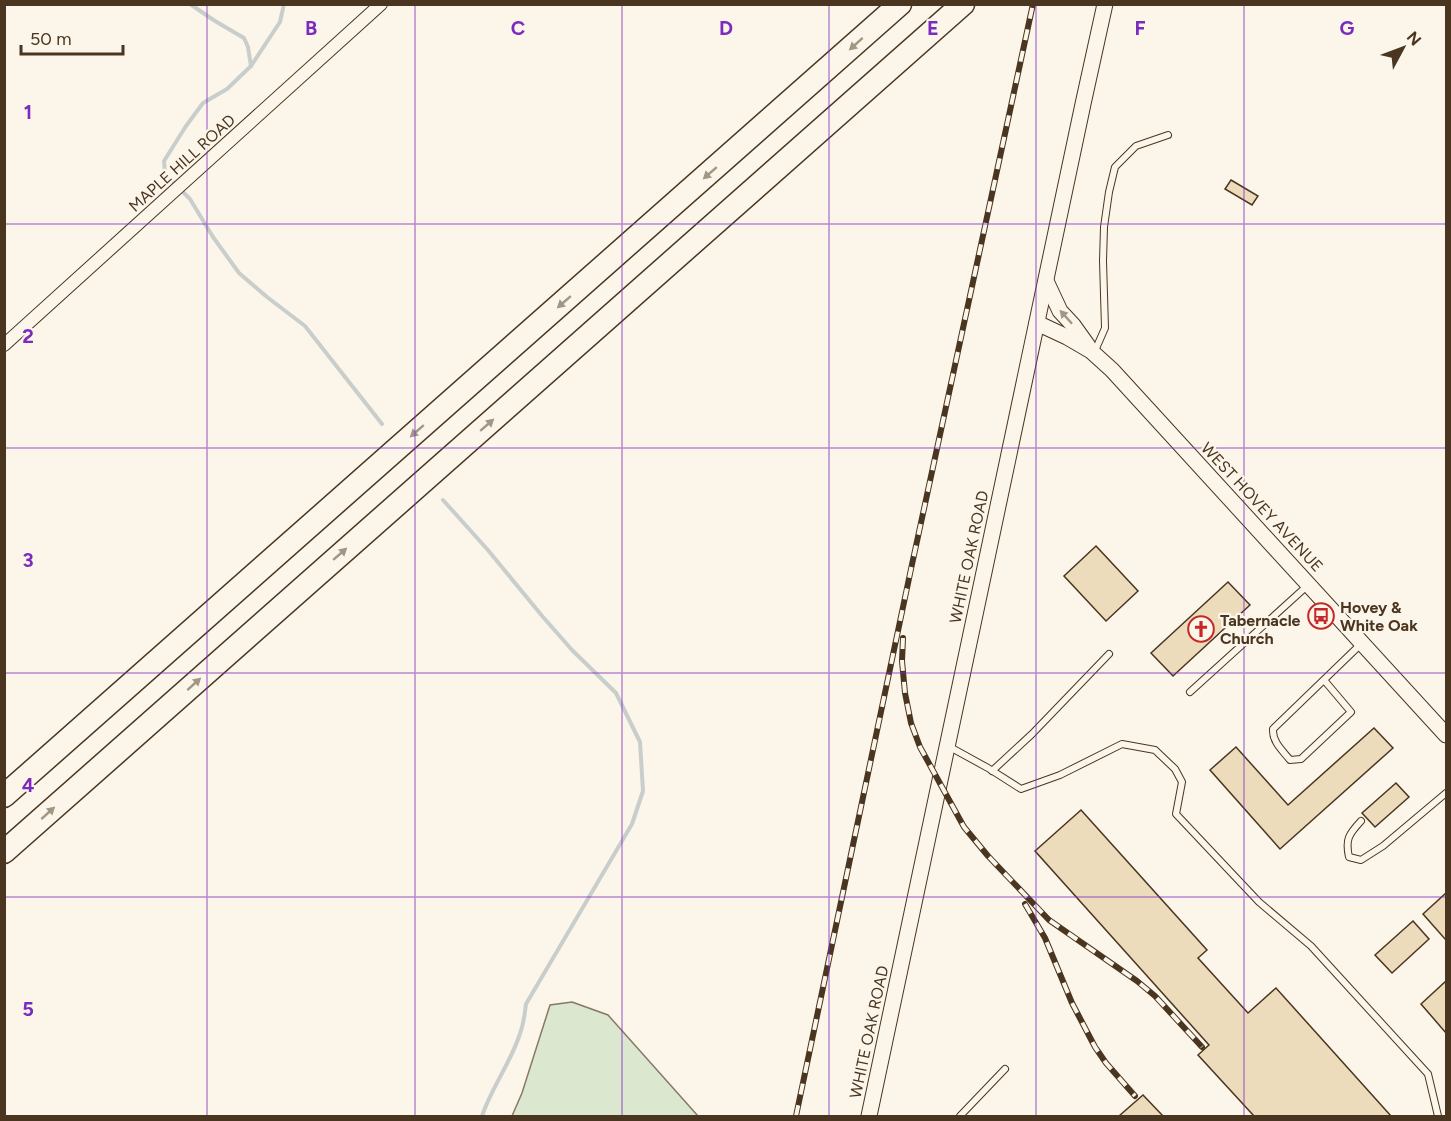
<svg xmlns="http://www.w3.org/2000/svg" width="1451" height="1121" font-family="Figtree,sans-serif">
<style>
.green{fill:#dce7d0;stroke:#887966;stroke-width:1.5}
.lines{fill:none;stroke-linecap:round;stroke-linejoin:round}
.stream{stroke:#c9cecd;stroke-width:4}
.building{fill:#ecdcbc;stroke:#4a3520;stroke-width:1.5}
.service-casing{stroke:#4a3520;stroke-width:8}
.minor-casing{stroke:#4a3520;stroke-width:14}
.tertiary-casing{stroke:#4a3520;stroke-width:17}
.motorway-casing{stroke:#4a3520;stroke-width:25}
.service{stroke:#fbf6e9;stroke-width:6}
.minor{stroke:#fbf6e9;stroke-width:12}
.tertiary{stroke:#fbf6e9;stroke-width:15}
.motorway{stroke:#fbf6e9;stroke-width:22}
.rail-casing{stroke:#4a3520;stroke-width:6}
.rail{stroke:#fbf6e9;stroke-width:4;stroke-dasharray:11;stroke-linecap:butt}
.oneway{fill:#a29684}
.grid{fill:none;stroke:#7b2cbf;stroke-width:1.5;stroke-opacity:0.55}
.labels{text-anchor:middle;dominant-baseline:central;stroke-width:4.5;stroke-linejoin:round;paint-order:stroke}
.street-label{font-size:16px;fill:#4a3520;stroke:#fbf6e9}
.poi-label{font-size:16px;font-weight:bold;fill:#4a3520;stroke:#fbf6e9;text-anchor:start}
.grid-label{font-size:20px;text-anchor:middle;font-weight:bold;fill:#7b2cbf;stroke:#fbf6e9;stroke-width:4.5;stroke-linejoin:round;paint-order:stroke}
</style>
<rect width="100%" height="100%" fill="#fbf6e9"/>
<polygon class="green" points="572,1002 608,1015 698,1116 512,1116 522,1093 550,1005"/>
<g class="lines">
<g class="stream">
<polyline points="190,4 215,21 244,38 248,47 251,66"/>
<polyline points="284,4 280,22 251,66 227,89 203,103 186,126 164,161 165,174 190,199 213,237 239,273 267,297 305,326 382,424"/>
<path d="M443,500L487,549L543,617L572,650L616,693L640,742L643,791L632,824L526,1004C525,1012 524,1020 522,1027C514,1058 492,1086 482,1116"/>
</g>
</g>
<g class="building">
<polygon points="1231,180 1258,196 1252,205 1225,189"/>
<polygon points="1096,546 1138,591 1106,621 1064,576"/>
<polygon points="1228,582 1250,605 1173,676 1151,653"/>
<polygon points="1374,728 1393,748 1280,849 1210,770 1236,747 1288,805"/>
<polygon points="1396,783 1409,797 1375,827 1362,813"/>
<polygon points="1081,810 1207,950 1198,958 1248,1013 1276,988 1391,1116 1254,1116 1198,1055 1209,1045 1035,851"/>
<polygon points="1446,893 1446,938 1445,939 1423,914"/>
<polygon points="1413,921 1429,939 1392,973 1375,955"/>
<polygon points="1446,981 1446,1033 1421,1004"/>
<polygon points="1143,1095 1163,1116 1119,1116"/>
</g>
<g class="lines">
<g class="service-casing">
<g id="service">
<polyline points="1094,353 1105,328 1103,261 1104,227 1109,192 1115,167 1136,146 1168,135"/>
<path d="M1324,680L1351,712L1301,759L1290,760C1283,751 1272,742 1273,729L1362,643"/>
<polyline points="1190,692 1307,586"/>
<polyline points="948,746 988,768 1021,789 1060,775 1122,744 1155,750 1175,769 1182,782 1176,814 1259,902 1311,946 1428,1074 1438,1116"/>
<polyline points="992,771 1032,734 1109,654"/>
<path d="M1361,821C1349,834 1345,839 1349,857L1361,860L1383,846L1446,793"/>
<polyline points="960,1116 1005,1069"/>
</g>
</g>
<g class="minor-casing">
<polyline id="minor" points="4,345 381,4"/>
</g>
<g class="tertiary-casing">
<g id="tertiary">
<polyline points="1046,281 1060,311 1073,325 1088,346"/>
<polyline points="1037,323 1067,337 1091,351 1112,370 1446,735"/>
<polyline points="869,1116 1083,104 1105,4"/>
</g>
</g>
<g class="motorway-casing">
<g id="motorway">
<polyline points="4,796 900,4"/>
<polyline points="4,852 963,4"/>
</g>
</g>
<use href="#service" class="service"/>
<use href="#minor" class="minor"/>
<use href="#tertiary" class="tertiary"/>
<use href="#motorway" class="motorway"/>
<g class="rail-casing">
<g id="rail">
<polyline points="903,638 902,661 905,693 911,723 920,747 964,827 988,856 1049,920 1137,981 1155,996 1202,1047"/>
<polyline points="1025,904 1045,938 1072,1003 1095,1047 1106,1063 1135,1096"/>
<polyline points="796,1116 911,569 1033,4"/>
</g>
</g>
<use href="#rail" class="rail"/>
</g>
<defs><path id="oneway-solid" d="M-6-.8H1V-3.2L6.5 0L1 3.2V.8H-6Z" transform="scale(1.5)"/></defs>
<g class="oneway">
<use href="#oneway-solid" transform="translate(856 44) rotate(138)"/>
<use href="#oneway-solid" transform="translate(710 173) rotate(139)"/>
<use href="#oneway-solid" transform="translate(564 302) rotate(139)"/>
<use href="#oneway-solid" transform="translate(1066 317) rotate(-132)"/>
<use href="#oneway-solid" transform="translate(487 425) rotate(-41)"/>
<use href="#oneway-solid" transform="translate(417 431) rotate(139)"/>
<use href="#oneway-solid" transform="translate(340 554) rotate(-41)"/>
<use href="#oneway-solid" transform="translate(194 684) rotate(-42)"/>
<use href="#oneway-solid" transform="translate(48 813) rotate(-42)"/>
</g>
<path class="grid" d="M207,4V1116M415,4V1116M622,4V1116M829,4V1116M1036,4V1116M1244,4V1116M4,224H1446M4,448H1446M4,673H1446M4,897H1446"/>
<defs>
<g id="bus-ring" transform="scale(1.35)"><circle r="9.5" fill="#fbf6e9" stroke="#c62828" stroke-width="1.5"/><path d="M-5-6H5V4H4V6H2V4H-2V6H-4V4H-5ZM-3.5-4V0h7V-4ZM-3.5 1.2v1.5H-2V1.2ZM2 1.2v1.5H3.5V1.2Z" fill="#c62828"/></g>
<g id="church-ring" transform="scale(1.35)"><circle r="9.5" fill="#fbf6e9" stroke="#c62828" stroke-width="1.5"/><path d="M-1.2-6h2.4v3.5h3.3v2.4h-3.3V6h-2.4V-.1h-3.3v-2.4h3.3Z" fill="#c62828"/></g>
</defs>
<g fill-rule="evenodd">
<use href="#bus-ring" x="1321" y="616"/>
<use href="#church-ring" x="1201" y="629"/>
</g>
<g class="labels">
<g class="street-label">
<text transform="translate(182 163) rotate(-42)">MAPLE HILL ROAD</text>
<text transform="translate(1262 507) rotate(47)">WEST HOVEY AVENUE</text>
<text transform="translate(969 557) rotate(-78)">WHITE OAK ROAD</text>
<text transform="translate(869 1032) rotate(-78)">WHITE OAK ROAD</text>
</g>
<g class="poi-label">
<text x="1340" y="607">Hovey &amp;<tspan x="1340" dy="18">White Oak</tspan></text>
<text x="1220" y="620">Tabernacle<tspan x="1220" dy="18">Church</tspan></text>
</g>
</g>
<g class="grid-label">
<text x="311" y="35">B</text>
<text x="518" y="35">C</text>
<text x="726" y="35">D</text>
<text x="933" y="35">E</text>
<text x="1140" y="35">F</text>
<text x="1347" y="35">G</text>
<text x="28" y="119">1</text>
<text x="28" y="343">2</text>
<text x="28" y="567">3</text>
<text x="28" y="792">4</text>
<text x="28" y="1016">5</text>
</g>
<rect width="1451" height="1121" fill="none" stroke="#4a3520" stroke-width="12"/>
<g transform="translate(1403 48) rotate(49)" stroke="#fbf6e9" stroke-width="4.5" paint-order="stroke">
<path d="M0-4.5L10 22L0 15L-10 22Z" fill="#4a3520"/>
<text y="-9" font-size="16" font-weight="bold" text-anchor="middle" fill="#4a3520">N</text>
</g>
<path d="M21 45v9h102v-9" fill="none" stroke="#4a3520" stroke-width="3"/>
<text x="30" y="45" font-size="18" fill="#4a3520" stroke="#fbf6e9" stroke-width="4.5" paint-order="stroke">50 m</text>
</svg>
